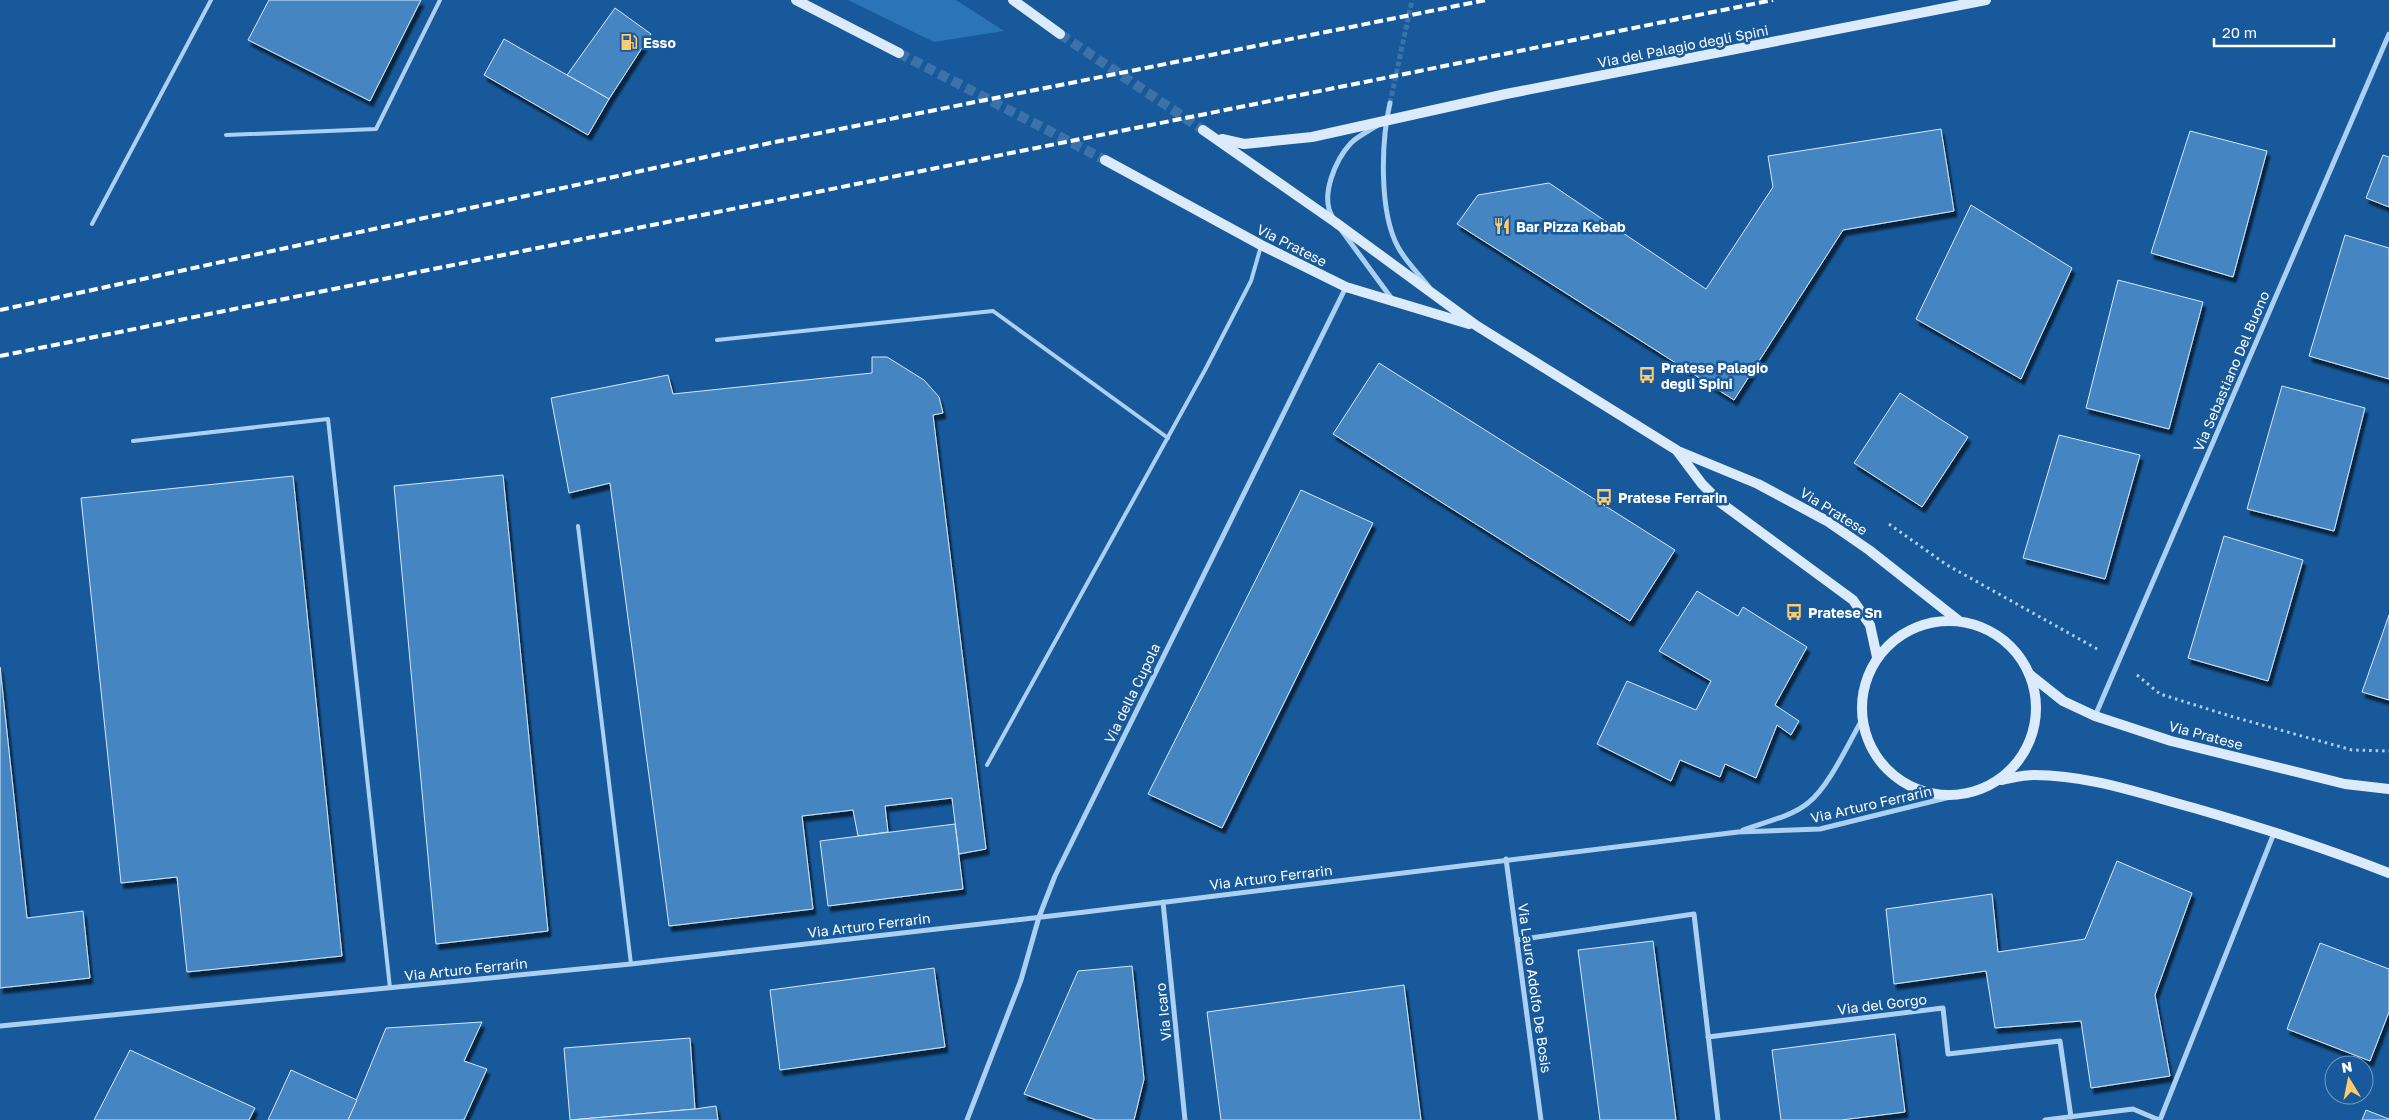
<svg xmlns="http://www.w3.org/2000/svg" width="2389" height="1120" font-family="'Golos Text',sans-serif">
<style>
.green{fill:#2a74b7}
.building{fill:#4485c2;stroke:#d3e9fc;filter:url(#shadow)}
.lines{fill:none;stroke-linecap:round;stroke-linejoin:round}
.minor-tunnel{stroke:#3a72a9;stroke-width:5;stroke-dasharray:5 2.5;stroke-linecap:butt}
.secondary-tunnel{stroke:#3a72a9;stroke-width:10;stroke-dasharray:10 5;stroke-linecap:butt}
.path{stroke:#acd0f2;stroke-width:3;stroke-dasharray:2.5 4;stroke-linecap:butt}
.service{stroke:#acd0f2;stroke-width:4}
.minor{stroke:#acd0f2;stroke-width:5}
.secondary{stroke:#dbebfc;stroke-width:10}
.rail{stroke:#fff;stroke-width:4;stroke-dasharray:9 4;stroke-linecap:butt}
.labels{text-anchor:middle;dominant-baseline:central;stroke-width:5;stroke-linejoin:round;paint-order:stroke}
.poi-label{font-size:14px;font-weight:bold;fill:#fff;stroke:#17599a;text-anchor:start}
.street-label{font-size:14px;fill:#fff;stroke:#17599a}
</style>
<defs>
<filter id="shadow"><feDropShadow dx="3" dy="5.5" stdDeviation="1" flood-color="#0009"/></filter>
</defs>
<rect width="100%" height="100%" fill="#17599a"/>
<polygon class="green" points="848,0 956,0 1004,31 934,42"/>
<g class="building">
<polygon points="269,0 421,0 370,101 248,40"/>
<polygon points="615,8 651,34 609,99 567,75"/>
<polygon points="504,39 609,99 588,135 484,75"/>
<polygon points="1941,129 1954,211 1843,230 1734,400 1457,224 1478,195 1549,183 1706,289 1773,187 1768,156"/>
<polygon points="2190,131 2267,151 2233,277 2151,253"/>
<polygon points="2383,155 2389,157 2389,207 2366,198"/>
<polygon points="1971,205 2072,268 2021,379 1916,319"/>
<polygon points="2345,235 2389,248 2389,379 2309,356"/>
<polygon points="2118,280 2203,302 2169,429 2086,408"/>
<polygon points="872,357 887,357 924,380 939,397 943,413 933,415 986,849 959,854 952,798 885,806 888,832 858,836 853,810 802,816 813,909 669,926 610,483 569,493 551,398 668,375 673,394 872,373"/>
<polygon points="1379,363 1675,550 1630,621 1333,434"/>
<polygon points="2282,386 2365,408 2334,531 2247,509"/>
<polygon points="1900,393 1968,437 1922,507 1854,463"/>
<polygon points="2059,435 2140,455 2105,579 2023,558"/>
<polygon points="503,475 548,931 436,944 394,486"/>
<polygon points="293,476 342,956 187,972 177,877 121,883 81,498"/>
<polygon points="1301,490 1373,523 1222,828 1148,794"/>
<polygon points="2224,536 2303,560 2268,681 2188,658"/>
<polygon points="1697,591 1738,616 1743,607 1807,647 1775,705 1799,721 1791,735 1777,725 1756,778 1725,764 1720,777 1680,760 1671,781 1597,744 1627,681 1696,710 1711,681 1659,651"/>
<polygon points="2389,615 2389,700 2362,692"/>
<polygon points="0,667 27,918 83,911 90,978 0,988"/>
<polygon points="955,824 963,889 828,906 820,841"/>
<polygon points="2117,861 2192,893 2155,995 2170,1076 2091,1088 2081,1021 1995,1028 1986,971 1894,984 1886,909 1992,894 1998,952 2085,939"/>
<polygon points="1653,941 1676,1120 1600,1120 1578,950"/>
<polygon points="2320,943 2389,969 2389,1012 2370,1061 2287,1029"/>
<polygon points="1132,966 1144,1079 1134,1120 1096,1120 1024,1094 1078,971"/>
<polygon points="934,968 945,1047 780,1070 770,990"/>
<polygon points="1404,985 1421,1120 1221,1120 1207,1012"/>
<polygon points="482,1022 464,1061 487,1069 464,1120 348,1120 386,1028"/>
<polygon points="1895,1034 1905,1112 1841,1120 1781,1120 1772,1050"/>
<polygon points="690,1038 695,1109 570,1120 564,1048"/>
<polygon points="130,1050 255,1108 249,1120 94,1120"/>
<polygon points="291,1070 357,1100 348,1120 268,1120"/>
<polygon points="716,1106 718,1120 571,1120 695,1109"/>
<polygon points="2366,1110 2389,1119 2389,1120 2362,1120"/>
</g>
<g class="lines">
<polyline class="minor-tunnel" points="1390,103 1412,0"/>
<g class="secondary-tunnel">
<polyline points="1060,34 1203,130"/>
<polyline points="899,53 1105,160"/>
</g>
<g class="path">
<polyline points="1889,524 1947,565 2099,650"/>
<polyline points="2137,675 2160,694 2230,716 2352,750 2389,751"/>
</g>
<g class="service">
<polyline points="226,135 376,129 440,0"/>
<polyline points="92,224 211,0"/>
<polyline points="717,340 993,311 1168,438"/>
<polyline points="133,441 328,419 390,988"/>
<polyline points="578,526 631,964"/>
<polyline points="987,765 1205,370 1251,281 1261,246"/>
</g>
<g class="minor">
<path d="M1390,103C1381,142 1379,212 1398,247C1406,262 1419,274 1429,287"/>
<path d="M1332,216C1320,195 1336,159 1351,143C1358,136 1369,131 1378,125"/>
<polyline points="1342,231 1392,299"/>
<polyline points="2095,716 2389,34"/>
<path d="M1743,830C1764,822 1791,817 1808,803C1829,787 1849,742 1863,718"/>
<polyline points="1506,859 1541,1120"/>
<polyline points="1163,902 1185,1120"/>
<polyline points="1517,940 1694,914 1718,1120"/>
<polyline points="0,1026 631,964 1085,912 1738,832 1820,829 1950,797"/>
<polyline points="1708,1037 1943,1008 1948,1054 2060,1041 2071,1117"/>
<polyline points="967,1120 1021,980 1039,917 1055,876 1346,287"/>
<polyline points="2045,1120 2133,1109 2159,1120"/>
<polyline points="2160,1120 2274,833"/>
</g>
<g class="secondary">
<polyline points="796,0 899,53"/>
<polyline points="1013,0 1060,34"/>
<polyline points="1203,130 1335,222 1477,326 1678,451 1758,484 1827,521 1869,550 1959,621"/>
<polyline points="1222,139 1244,144 1312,137 1506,94 1986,0"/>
<polyline points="1105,160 1261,245 1346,287 1469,324"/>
<polyline points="1678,452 1702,484 1721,503 1853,600 1870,625 1877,657"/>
<circle cx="1949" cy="708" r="87"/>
<polyline points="2029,674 2063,701 2095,716 2171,741 2345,784 2389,789"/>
<path d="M2001,780C2012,778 2023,775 2034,775C2089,775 2142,794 2194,808C2260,827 2325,848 2389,873"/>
</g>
<g class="rail">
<polyline points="0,310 770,143 1486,0"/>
<polyline points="0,356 1773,0"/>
</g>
</g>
<defs>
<g id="fuel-bare" transform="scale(1.35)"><path d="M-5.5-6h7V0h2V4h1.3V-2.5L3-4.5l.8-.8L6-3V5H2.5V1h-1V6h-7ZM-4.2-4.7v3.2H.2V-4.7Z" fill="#ffcb6d" stroke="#17599a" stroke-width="2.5" paint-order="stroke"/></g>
<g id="restaurant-bare" transform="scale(1.35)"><path d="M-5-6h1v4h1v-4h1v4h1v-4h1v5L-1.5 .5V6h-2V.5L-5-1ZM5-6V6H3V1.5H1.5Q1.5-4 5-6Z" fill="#ffcb6d" stroke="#17599a" stroke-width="2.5" paint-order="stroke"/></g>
<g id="bus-bare" transform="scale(1.35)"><path d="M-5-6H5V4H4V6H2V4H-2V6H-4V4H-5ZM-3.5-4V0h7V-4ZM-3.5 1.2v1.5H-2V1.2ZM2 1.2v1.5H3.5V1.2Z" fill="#ffcb6d" stroke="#17599a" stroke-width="2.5" paint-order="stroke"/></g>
</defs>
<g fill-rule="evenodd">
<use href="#fuel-bare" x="629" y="42"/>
<use href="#restaurant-bare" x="1502" y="226"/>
<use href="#bus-bare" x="1647" y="375"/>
<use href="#bus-bare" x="1604" y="497"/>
<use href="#bus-bare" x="1794" y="612"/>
</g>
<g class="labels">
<g class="poi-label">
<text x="643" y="42">Esso</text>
<text x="1516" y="226">Bar Pizza Kebab</text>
<text x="1661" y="367">Pratese Palagio<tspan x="1661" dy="16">degli Spini</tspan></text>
<text x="1618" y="497">Pratese Ferrarin</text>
<text x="1808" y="612">Pratese Sn</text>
</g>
<g class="street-label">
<text transform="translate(1683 46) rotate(-11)">Via del Palagio degli Spini</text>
<text transform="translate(1292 245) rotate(27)">Via Pratese</text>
<text transform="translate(2231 371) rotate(-67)">Via Sebastiano Del Buono</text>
<text transform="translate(1834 511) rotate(32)">Via Pratese</text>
<text transform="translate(1132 693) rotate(-64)">Via della Cupola</text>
<text transform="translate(2206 735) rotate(15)">Via Pratese</text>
<text transform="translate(1871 804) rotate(-13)">Via Arturo Ferrarin</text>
<text transform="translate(1271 877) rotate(-7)">Via Arturo Ferrarin</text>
<text transform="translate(869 925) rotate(-7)">Via Arturo Ferrarin</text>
<text transform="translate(466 969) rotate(-6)">Via Arturo Ferrarin</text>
<text transform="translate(1535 988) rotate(82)">Via Lauro Adolfo De Bosis</text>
<text transform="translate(1882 1004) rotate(-7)">Via del Gorgo</text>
<text transform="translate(1163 1012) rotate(-96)">Via Icaro</text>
</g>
</g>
<g transform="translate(2349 1080) rotate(350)"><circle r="24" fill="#17599a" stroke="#749bc2"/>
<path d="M0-4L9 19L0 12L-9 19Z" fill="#ffcb6d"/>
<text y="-8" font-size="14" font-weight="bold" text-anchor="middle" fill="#ffffff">N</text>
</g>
<path d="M2214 38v8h120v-8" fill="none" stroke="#ffffff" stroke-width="2.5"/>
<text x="2222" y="38" font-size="15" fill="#ffffff" stroke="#17599a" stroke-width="4" paint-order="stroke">20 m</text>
</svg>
